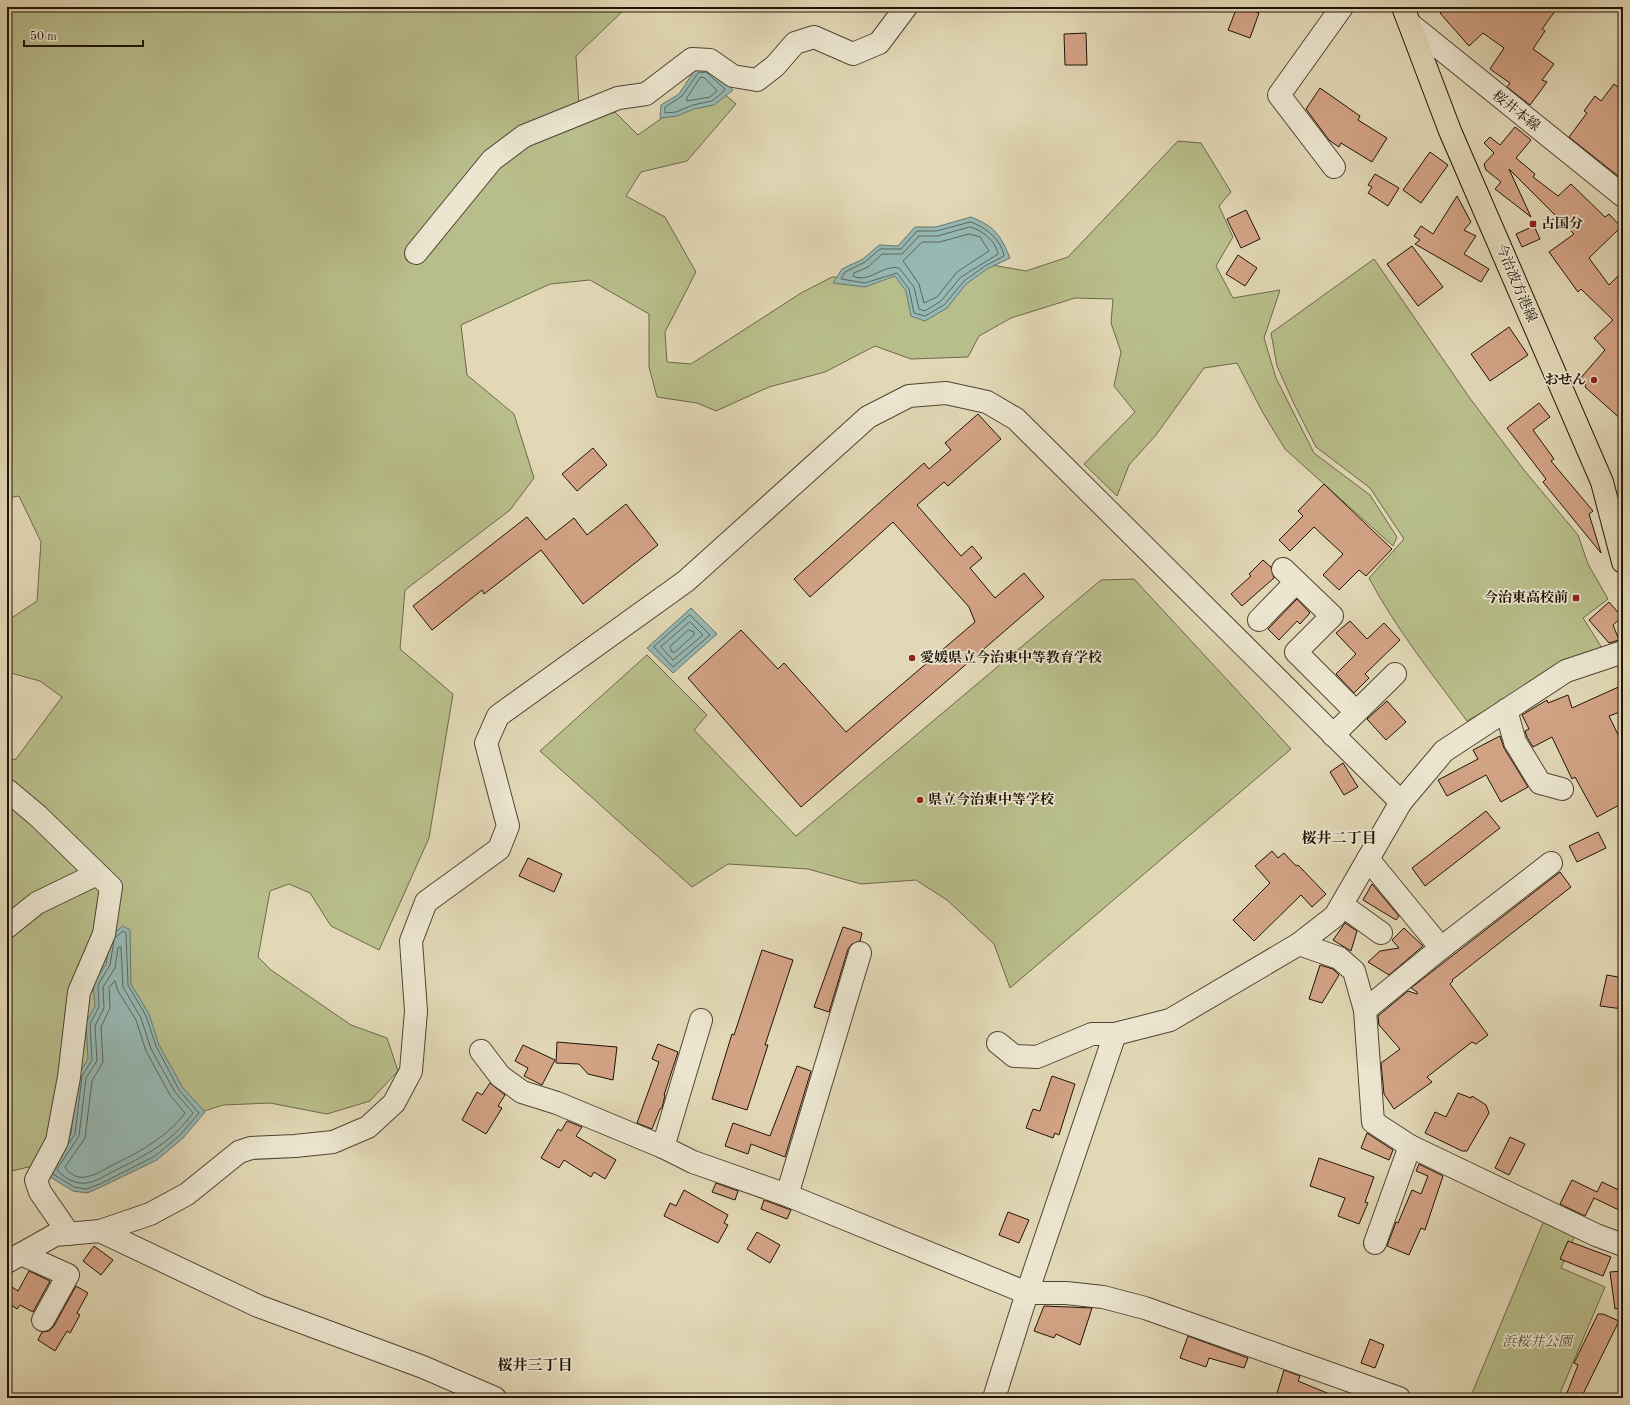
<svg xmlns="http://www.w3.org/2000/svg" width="1630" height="1405" font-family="'Old Standard TT','Noto Serif JP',serif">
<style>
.green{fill:#b8be8b;stroke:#6c6849}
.water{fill:#96b9b4;stroke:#67776f}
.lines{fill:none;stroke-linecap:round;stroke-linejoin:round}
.shore{stroke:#5c665e;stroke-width:1}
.building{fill:#d3a386;stroke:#211307}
.minor-casing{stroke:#514433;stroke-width:24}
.major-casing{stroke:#211307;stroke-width:24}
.minor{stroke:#ece6d0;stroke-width:22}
.major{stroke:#e2d8b6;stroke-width:22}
.poi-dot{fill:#8f2418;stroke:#ece6d0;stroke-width:1.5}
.labels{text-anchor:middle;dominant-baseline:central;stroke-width:3.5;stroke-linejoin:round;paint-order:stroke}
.street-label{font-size:14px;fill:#211307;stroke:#ece6d0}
.poi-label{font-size:14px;font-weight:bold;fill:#211307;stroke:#ece6d0;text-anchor:start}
.park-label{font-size:14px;font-style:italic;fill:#564f35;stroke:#ece6d0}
.neighbourhood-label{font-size:15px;font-weight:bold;fill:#211307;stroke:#ece6d0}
</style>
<rect width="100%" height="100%" fill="#e2d8b6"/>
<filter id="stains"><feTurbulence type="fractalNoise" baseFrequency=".005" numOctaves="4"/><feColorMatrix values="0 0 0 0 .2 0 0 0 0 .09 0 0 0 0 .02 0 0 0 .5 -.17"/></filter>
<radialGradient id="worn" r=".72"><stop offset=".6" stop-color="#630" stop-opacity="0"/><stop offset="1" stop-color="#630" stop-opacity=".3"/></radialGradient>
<g class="green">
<polygon points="7,7 627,7 576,56 580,123 615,112 638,135 676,108 721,91 736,104 687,161 641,172 626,196 665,217 696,272 665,332 667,362 691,364 801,293 832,277 864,278 981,263 1026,271 1068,257 1178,141 1201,143 1231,192 1219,206 1233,237 1216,266 1233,298 1280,290 1264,338 1276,378 1314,453 1370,495 1397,537 1393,546 1285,449 1263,413 1237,363 1204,368 1156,435 1129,465 1117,496 1084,464 1135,412 1114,386 1121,352 1111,323 1113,299 1075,298 1011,318 979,336 968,357 911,359 875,346 825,372 769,387 716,411 697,403 657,397 649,367 649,314 590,280 550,284 461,325 467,375 514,414 534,478 510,510 405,590 400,649 453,694 429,838 379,950 331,926 310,893 289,884 270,891 258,957 271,970 351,1025 387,1038 398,1071 370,1101 327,1114 270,1103 223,1105 33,1166 7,1172 7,760 16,759 62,697 40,681 7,672 7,621 37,601 41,542 19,496 7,498"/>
<path d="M1374,259L1469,397L1524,470L1578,535L1588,564L1608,599L1583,618L1604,651L1528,686L1467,721C1433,675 1396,629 1369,578L1404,539L1370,488L1316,447L1295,406L1277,366L1271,333Z"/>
<polygon points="1134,579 1291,749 1010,988 994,944 947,900 916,880 861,884 808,869 728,864 692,887 540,751 647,655 707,715 694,730 796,836 1101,580"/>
<polygon points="1547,1213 1579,1226 1561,1268 1605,1287 1558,1398 1470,1398"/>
</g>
<g class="water">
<polygon points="696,68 709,68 733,90 714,105 694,109 677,116 660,118 661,105 679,94"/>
<path d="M971,217C995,227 1000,234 1010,258L987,269L966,284L947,308L925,321L911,316L906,291L895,276L865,287L833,283L842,269L863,259L879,245L898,246L915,227H936Z"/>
<polygon points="691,608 717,634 673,673 647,648"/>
<polygon points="123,926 130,930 131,984 149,1014 159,1045 183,1088 205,1112 183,1138 157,1160 101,1187 87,1193 73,1191 45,1174 50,1161 71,1134 78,1075 88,1059 86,1023 95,1006 93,984 106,964 111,935"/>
</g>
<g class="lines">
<g class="shore">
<polyline points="707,72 698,73 682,96 665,107 665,113 676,112 693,105 712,101 724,91 725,89 707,73"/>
<polygon points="701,77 705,78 717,91 710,97 687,101 687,98"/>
<path d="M971,222C986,228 1001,239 1004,256L985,266L964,281L944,305L925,316L914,313L909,289L897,273L865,283L841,279L845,272L865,262L880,249H901L917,231H936Z"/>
<path d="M970,227C982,230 996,241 998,254L961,277L941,301L925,311L919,309L914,287L899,268C883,264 869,284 853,276L854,273L868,267L882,254H902L919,236H937Z"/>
<polygon points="970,234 980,237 989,251 957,272 937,297 924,303 919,284 903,261 922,242 939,242"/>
<polygon points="690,615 710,635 673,667 654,647"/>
<polygon points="690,622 703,635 673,660 661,647"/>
<polygon points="689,630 694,632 694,635 675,652 672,652 670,647"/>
<path d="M121,947L123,987L141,1018L151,1049L175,1092L193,1113C171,1143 146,1155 114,1171C106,1175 96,1182 86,1183C77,1185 61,1177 57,1169L79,1136L86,1078L97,1061L95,1026L104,1008L103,987L115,968L118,948Z"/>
<path d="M115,981L118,991L136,1020L146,1051L170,1095L185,1113C165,1139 139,1152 111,1166C103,1170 94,1176 85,1177C78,1179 68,1173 65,1167L85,1138L92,1081L103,1062L101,1027L110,1008L109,988Z"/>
<polyline points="69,1143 75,1134 82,1076 92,1060 90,1024 99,1007 98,985 110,965 114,940"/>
<polyline points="53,1174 74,1187 86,1189 100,1184 155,1156 180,1135 199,1113 179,1090 156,1046 146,1016 128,985 126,933 123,931 116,937"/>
</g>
</g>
<g class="building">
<polygon points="1237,7 1242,7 1259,13 1250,38 1228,30"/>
<polygon points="1447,7 1558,7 1542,29 1545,31 1533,49 1554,64 1542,80 1547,82 1530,105 1507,87 1510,83 1490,69 1504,48 1483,33 1469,46 1440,13"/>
<polygon points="1086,33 1087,65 1065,65 1064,34"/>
<polygon points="1614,84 1623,91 1623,180 1569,137 1587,113 1584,111 1595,96 1601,101"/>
<polygon points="1320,88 1360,116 1358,120 1387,138 1372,162 1341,143 1339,147 1329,140 1306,109"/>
<polygon points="1515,127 1531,140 1516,158 1535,174 1533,177 1558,196 1571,184 1605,217 1609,214 1621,227 1589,258 1609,285 1623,271 1623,421 1585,387 1586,385 1579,380 1605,350 1594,338 1613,320 1581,289 1578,292 1549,252 1574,234 1509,169 1531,217 1495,189 1501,182 1486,170 1484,164 1494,153 1484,143 1490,137 1500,145"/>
<polygon points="1430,152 1448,165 1421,203 1403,190"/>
<polygon points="1375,174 1399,188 1388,206 1368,193 1372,187 1368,185"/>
<polygon points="1457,196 1471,222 1464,230 1476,236 1464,254 1489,269 1481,282 1415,244 1420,240 1414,236 1421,226 1433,234"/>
<polygon points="1246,210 1260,239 1241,248 1227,219"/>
<polygon points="1534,226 1540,239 1522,247 1516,234"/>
<polygon points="1412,246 1443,287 1418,306 1387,264"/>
<polygon points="1238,255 1257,268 1245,286 1226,274"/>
<polygon points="1509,327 1528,355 1490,381 1471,354"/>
<polygon points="1539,403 1550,417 1533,430 1554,459 1551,461 1593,511 1589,514 1601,553 1543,482 1546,479 1507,428"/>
<polygon points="978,414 1001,439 948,486 944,482 917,505 961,556 972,546 982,558 970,568 995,598 1024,573 1044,597 801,807 688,678 741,630 778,669 784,663 846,732 975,622 969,607 893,522 810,597 794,579 924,463 929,469 951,450 945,443"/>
<polygon points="593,448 607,465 577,491 562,474"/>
<polygon points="1324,484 1392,549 1366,576 1359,570 1339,590 1323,575 1343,554 1314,527 1290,551 1279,540 1303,516 1298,511"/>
<polygon points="626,504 658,545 583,604 541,550 484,594 482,590 432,630 413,606 527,517 546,540 574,518 587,535"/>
<polygon points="1263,560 1271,567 1274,578 1242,606 1231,594 1251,576 1249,574"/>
<polygon points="1297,599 1310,613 1300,624 1297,621 1279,640 1268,629"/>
<polygon points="1609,602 1622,617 1613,625 1619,640 1609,643 1589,620"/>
<polygon points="1350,621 1367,639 1384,623 1400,640 1365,674 1369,678 1354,693 1336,674 1356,654 1336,633"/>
<polygon points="1623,685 1623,711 1609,716 1623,745 1623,803 1597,817 1575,777 1572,779 1552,737 1533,747 1527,737 1525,731 1529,729 1522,715 1547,700 1548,703 1568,695 1572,708"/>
<polygon points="1387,701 1406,722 1386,740 1367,719"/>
<polygon points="1500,736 1504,748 1528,787 1501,802 1486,775 1447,796 1438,780 1478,759 1473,750"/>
<polygon points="1343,763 1358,787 1344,795 1330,772"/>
<polygon points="1486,811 1500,828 1425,886 1412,868"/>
<polygon points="1598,832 1606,848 1577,862 1569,846"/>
<polygon points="1272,851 1278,858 1284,853 1296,866 1298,865 1326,894 1312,907 1301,895 1254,941 1233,920 1270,883 1255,866"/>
<polygon points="528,858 562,874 554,892 519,876"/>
<polygon points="1560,872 1571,887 1452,980 1453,981 1450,984 1488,1035 1476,1044 1472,1042 1427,1077 1432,1082 1394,1109 1384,1094 1381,1063 1400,1049 1379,1025 1378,1016 1408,991 1417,994 1417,992 1411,988"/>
<polygon points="1372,884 1399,916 1396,920 1363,900"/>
<polygon points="1345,923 1357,931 1351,951 1333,940"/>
<polygon points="843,927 862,933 860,941 852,944 848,949 829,1012 814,1007"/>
<polygon points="1404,928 1423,946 1389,975 1368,962 1380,951 1399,948 1392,940"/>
<polygon points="762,950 793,960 765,1045 768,1045 747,1110 712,1099 732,1034 734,1035"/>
<polygon points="1320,965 1333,969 1339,975 1322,1003 1309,999"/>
<polygon points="1607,975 1623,978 1623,1009 1600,1006"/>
<polygon points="557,1042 617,1047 613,1080 588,1074 579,1064 556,1063"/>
<polygon points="658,1044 678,1052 664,1095 665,1095 662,1108 660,1109 652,1129 637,1123 659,1062 652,1059"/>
<polygon points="523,1045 555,1060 542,1085 524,1076 528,1068 515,1061"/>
<polygon points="797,1066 811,1071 785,1157 751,1144 748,1154 725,1146 733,1123 770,1136"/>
<polygon points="1052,1076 1075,1084 1059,1135 1055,1133 1053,1138 1026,1128 1033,1109 1040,1111"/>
<polygon points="490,1083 505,1095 498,1106 502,1108 486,1134 462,1120 477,1092 482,1095"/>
<polygon points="1458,1093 1471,1098 1472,1096 1486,1105 1489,1113 1467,1151 1462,1151 1425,1133 1435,1112 1446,1117"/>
<polygon points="567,1121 582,1127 576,1136 616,1160 605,1179 594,1172 591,1177 564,1160 559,1168 541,1158 558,1129 561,1131"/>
<polygon points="1367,1133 1393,1150 1389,1160 1361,1148"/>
<polygon points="1510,1137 1525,1144 1509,1175 1495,1168"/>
<polygon points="1319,1158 1374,1177 1365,1202 1368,1203 1359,1224 1338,1216 1345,1198 1310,1186"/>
<polygon points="1419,1164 1443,1176 1425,1230 1421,1228 1409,1255 1387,1246 1396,1222 1398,1223 1412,1190 1421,1194 1428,1176 1416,1171"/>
<polygon points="1572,1180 1597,1192 1602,1182 1623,1192 1623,1212 1594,1198 1585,1216 1560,1204"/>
<polygon points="716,1183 738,1191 735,1200 712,1192"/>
<polygon points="684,1190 728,1215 724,1223 728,1225 718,1243 664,1216 670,1203 676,1206"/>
<polygon points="764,1200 791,1210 787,1219 761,1209"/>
<polygon points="1008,1212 1029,1220 1019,1243 999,1235"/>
<polygon points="757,1232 780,1245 770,1263 747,1249"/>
<polygon points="1568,1241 1611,1257 1603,1276 1560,1259"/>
<polygon points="94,1246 113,1260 101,1275 83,1261"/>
<polygon points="29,1271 50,1281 33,1312 20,1305 17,1309 7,1302 7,1284 18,1291"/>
<polygon points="1623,1271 1623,1308 1615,1309 1610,1272"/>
<polygon points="76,1286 88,1293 77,1313 80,1315 70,1333 67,1331 55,1351 38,1340 42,1332 49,1331 54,1326"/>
<polygon points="1044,1306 1092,1308 1080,1345 1056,1334 1054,1338 1034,1331"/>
<polygon points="1598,1314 1603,1314 1619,1321 1581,1398 1565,1398 1578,1365 1574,1363"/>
<polygon points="1188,1336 1248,1358 1244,1368 1209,1358 1206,1367 1180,1358"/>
<polygon points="1370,1339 1384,1345 1375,1368 1361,1363"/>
<polygon points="1284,1370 1300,1376 1298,1381 1339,1398 1278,1398 1279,1394 1277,1393"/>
</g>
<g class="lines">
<g class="minor-casing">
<g id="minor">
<polyline points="1410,24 1623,196"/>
<polyline points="1334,167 1279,95 1342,7"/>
<polyline points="416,253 492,160 524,136 618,98 646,94 692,59 710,60 733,76 757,80 775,66 795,43 814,37 853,54 879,43 906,7"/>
<polyline points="1283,569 1332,616 1296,652 1356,712"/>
<polyline points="1259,620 1296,582"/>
<polyline points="1506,710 1515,742 1540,783 1562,789"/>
<polyline points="1333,735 1395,674"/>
<polyline points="7,790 38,816 111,887 104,934 79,992 69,1077 57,1141 36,1180 40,1192 69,1234"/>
<polyline points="1368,859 1441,948"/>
<polyline points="1342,905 1381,933"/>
<polyline points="7,927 37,903 97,874"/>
<polyline points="1299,944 1339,958 1354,971 1365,1010 1373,1122 1410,1146 1596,1235 1623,1245"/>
<polyline points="1365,1010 1441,948 1551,863"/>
<polyline points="998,1043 1014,1056 1037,1057 1092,1034 1115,1034 1170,1020 1299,944 1335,916 1401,802 1444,751 1566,671 1623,652"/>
<polyline points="481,1051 500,1076 522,1092 557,1103 663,1147 693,1162 787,1195 1027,1293 1066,1293 1103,1297 1145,1308 1399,1398"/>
<polyline points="663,1147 701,1020"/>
<polyline points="787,1195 860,953"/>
<polyline points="100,1231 258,1306 423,1367 495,1398"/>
<polyline points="1375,1243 1410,1146"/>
<polyline points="21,1254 68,1275 43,1320"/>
<polyline points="7,1262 55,1235 100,1231 150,1214 187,1194 239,1152 251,1148 295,1146 333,1142 368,1127 394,1103 411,1071 416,1011 411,941 426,902 499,849 508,826 486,743 498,716 686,581 868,417 909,396 946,393 987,402 1016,419 1401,802"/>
<polyline points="994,1398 1027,1293 1115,1034"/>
</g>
</g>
<g class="major-casing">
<polyline id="major" points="1403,7 1450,131 1602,482 1623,562"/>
</g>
<use href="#minor" class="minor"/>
<use href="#major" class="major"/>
</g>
<g class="poi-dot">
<rect x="1529" y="220" width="8" height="8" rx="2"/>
<circle cx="1594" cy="380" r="4"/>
<rect x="1572" y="594" width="8" height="8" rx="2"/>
<circle cx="912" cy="658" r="4"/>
<circle cx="920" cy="800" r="4"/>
</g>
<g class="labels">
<g class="street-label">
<text transform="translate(1516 111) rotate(38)">桜井本線</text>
<text transform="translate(1516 283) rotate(67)">今治波方港線</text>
</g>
<g class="poi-label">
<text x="1541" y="224">古国分</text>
<text x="1586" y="380" text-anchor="end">おせん</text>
<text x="1568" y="598" text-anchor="end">今治東高校前</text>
<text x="920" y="658">愛媛県立今治東中等教育学校</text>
<text x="928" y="800">県立今治東中等学校</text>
</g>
<g class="park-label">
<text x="1537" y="1342">浜桜井公園</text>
</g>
<g class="neighbourhood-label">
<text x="1339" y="839">桜井二丁目</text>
<text x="535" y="1366">桜井三丁目</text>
</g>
</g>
<rect width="1630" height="1405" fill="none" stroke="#e2d8b6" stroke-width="24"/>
<rect x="8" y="8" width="1614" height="1389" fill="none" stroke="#211307" stroke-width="2"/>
<rect x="12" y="12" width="1606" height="1381" fill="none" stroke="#211307"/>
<path d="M24 40v6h119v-6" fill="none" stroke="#211307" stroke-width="2"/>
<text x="30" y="40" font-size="12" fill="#211307" stroke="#ece6d0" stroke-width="3" paint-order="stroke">50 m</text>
<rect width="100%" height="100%" filter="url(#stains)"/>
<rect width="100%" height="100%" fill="url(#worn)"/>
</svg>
